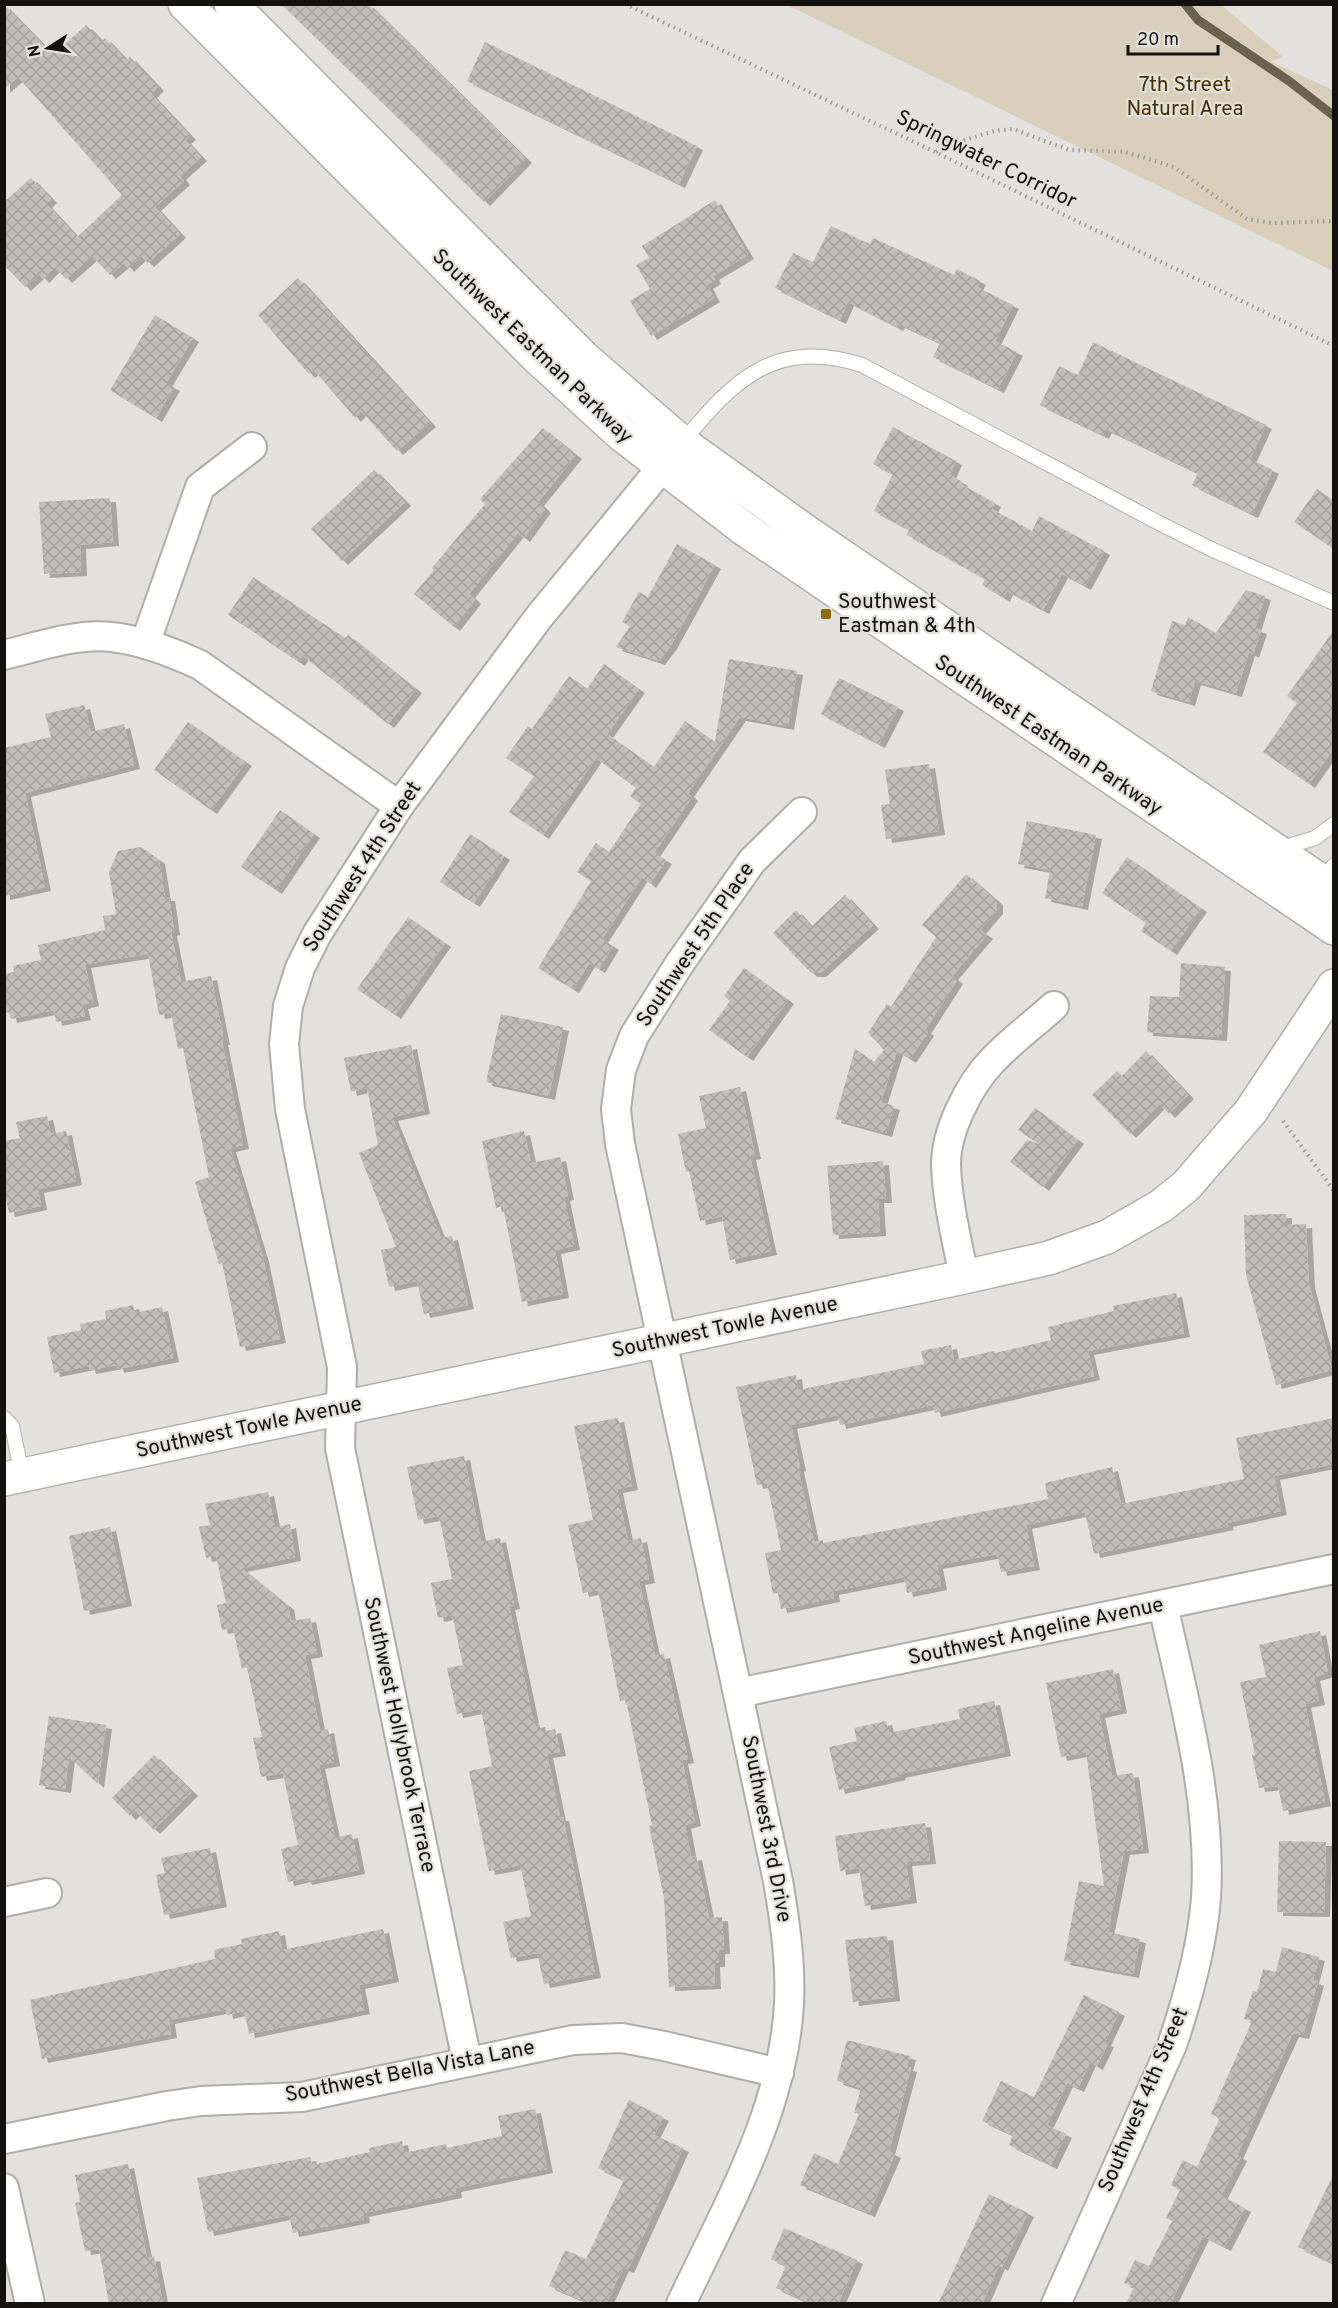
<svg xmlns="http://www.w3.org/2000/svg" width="1338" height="2308" font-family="Overpass,sans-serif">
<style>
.park{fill:#d9ceba}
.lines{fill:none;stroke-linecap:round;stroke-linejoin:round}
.stream{stroke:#6b614f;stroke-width:9}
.building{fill:url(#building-cross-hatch);filter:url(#shadow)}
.service-casing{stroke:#afadaa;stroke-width:16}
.minor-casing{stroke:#afadaa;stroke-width:32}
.tertiary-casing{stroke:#afadaa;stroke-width:36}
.secondary-casing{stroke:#afadaa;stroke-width:36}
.path{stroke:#9b9996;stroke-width:4;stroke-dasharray:1.5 4.5;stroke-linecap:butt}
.service{stroke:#fff;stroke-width:14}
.minor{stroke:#fff;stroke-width:28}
.tertiary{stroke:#fff;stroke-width:33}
.secondary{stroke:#fff;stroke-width:33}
.poi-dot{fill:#8f690e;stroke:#e3e1dd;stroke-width:2}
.labels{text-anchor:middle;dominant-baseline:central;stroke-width:4.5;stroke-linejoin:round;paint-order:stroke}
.park-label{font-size:21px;fill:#483100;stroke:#e3e1dd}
.street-label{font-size:21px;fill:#131211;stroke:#e3e1dd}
.poi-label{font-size:21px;fill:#131211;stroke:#e3e1dd;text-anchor:start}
</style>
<defs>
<pattern id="building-cross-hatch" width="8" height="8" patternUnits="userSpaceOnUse" patternTransform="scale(1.5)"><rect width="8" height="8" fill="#c0bebb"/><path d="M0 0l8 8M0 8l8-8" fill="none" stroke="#a4a2a0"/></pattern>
<filter id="shadow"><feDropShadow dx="6" dy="4" stdDeviation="0" flood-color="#0004"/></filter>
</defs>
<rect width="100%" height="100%" fill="#e3e1dd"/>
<polygon class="park" points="787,5 1221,5 1283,57 1270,61 1333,90 1333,271"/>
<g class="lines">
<polyline class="stream" points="1185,4 1198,20 1289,81 1334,116"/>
</g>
<g class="building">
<polygon points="281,4 368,4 526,159 484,202"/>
<polygon points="4,5 49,51 60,41 64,45 86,25 102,42 105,38 126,60 130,57 158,87 151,94 190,136 185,140 201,157 180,176 184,181 155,207 180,234 148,263 141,256 128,268 124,263 110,275 92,256 66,279 55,267 43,279 39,274 25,287 4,265 4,202 31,178 51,199 46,204 77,237 122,195 18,77 4,89"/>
<polygon points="485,42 697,146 679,184 467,81"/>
<polygon points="715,200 748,255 713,276 715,280 707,285 714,298 651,336 630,301 650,289 636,265 649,258 642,246"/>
<polygon points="831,226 870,244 873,238 954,275 957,269 980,281 977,287 1013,305 995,341 1017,352 998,389 933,357 940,343 899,324 897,327 848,302 840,320 775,288 793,253 813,262"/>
<polygon points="298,278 430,423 397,451 361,411 355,418 314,370 309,374 258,315"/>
<polygon points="155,315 193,338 166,383 174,387 156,418 110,390"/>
<polygon points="1093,342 1266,425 1250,459 1273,470 1252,514 1192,485 1198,473 1106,429 1103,435 1040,405 1059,366 1078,375"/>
<polygon points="893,427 956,461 950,475 962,482 961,484 995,503 992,509 1032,531 1039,516 1104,551 1085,586 1062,574 1043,610 1007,591 1004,598 982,585 985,579 907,535 909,530 874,511 893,474 873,464"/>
<polygon points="543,428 576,455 538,502 545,509 524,538 518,533 469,594 475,600 454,627 414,594 434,570 432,568 485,504 480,499"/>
<polygon points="374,470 405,502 342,561 311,529"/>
<polygon points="1317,489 1334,501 1334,549 1294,522"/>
<polygon points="110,498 113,542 80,545 81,572 44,574 39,502"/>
<polygon points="677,544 715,565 671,645 659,661 616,647 630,626 622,622 639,592 648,597"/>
<polygon points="253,577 345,638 348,635 416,689 388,724 303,656 299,662 228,615"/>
<polygon points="1246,590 1265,596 1255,628 1261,630 1253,654 1249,652 1236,693 1195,681 1189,702 1151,691 1172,621 1185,625 1188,617 1216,633"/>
<polygon points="1334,630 1334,748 1309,784 1263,752 1297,703 1287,696"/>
<polygon points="729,659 797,671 788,726 740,717 688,793 692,797 654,853 666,860 650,884 642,877 602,939 613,946 599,969 589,963 573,989 538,968 591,881 577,872 596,843 609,852 641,804 630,796 636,788 596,758 543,835 509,812 534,776 506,758 528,726 532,729 569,676 587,689 604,664 639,689 607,734 654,767 685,721 715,742"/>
<polygon points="839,678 898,707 879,744 821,714"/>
<polygon points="84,705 91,732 124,724 134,765 25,793 45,887 4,896 4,748 51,737 45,714"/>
<polygon points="188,722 246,762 211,810 154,770"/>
<polygon points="929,764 939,831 886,839 881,805 890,804 885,770"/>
<polygon points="280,810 314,834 276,890 241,867"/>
<polygon points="1027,821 1096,835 1082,906 1045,898 1050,870 1018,864"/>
<polygon points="470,834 504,856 474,903 440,882"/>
<polygon points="141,847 159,860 165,897 169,897 174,931 171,932 181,982 211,976 224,1041 222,1041 243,1145 230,1148 263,1258 280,1339 240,1347 222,1263 219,1264 195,1182 209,1177 183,1048 178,1049 171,1013 159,1015 148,954 85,964 93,1002 82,1005 85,1016 56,1022 54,1010 11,1019 9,1012 4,1013 4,974 14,972 13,966 41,960 38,945 105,930 103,916 116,914 109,872 118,851"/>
<polygon points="1127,857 1201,908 1171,951 1141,931 1146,923 1102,893"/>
<polygon points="966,874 997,901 997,910 980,930 987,935 952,976 957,980 925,1030 928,1032 910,1059 897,1051 881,1102 894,1106 886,1133 835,1119 855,1049 874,1062 884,1050 868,1033 887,1004 891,1007 936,937 922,925"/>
<polygon points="845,895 873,925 820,973 811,973 773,933 796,910 811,927"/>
<polygon points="408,917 445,943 395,1015 357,989"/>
<polygon points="1181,963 1225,967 1221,1037 1147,1032 1150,996 1179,997"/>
<polygon points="744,968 788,1000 747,1057 709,1030 730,1001 724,996"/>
<polygon points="501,1014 563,1027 549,1096 486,1082"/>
<polygon points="411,1045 424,1110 392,1117 441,1238 452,1236 468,1305 424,1314 417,1281 389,1287 381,1250 396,1247 359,1153 378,1145 367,1088 351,1092 344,1058"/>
<polygon points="1146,1051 1188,1095 1169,1114 1160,1104 1130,1134 1092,1095 1117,1071 1122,1076"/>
<polygon points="740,1087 755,1155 750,1156 771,1251 730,1260 722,1216 700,1221 689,1171 686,1172 678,1134 706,1128 699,1096"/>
<polygon points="1035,1108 1078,1140 1043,1187 1010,1162 1027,1140 1039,1144 1018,1130"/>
<polygon points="47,1116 51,1134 66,1131 76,1181 38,1189 41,1206 9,1213 4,1189 4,1141 20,1138 16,1122"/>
<polygon points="524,1131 531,1163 560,1157 568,1196 564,1197 574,1246 555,1250 563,1294 522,1302 503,1206 496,1208 482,1141"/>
<polygon points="883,1161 886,1199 878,1199 880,1232 833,1235 827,1166"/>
<polygon points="1286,1214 1286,1225 1306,1224 1309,1284 1332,1370 1276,1385 1246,1275 1244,1215"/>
<polygon points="1176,1293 1184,1333 1088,1351 1094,1376 935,1413 933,1405 840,1425 838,1415 791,1425 800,1467 798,1468 814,1542 823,1540 823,1543 1048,1499 1045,1483 1112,1467 1121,1504 1244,1479 1236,1438 1334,1418 1334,1464 1274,1476 1281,1511 1227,1523 1228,1526 1094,1554 1085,1512 1026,1525 1034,1566 1001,1572 997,1554 937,1565 941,1586 907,1593 904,1577 833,1591 834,1598 781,1609 778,1593 773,1594 765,1553 781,1550 767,1483 757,1485 736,1387 796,1375 798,1390 924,1364 921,1351 951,1345 954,1360 994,1351 995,1353 1051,1340 1048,1327 1114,1311 1113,1306"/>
<polygon points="133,1305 135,1313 162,1307 173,1358 118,1369 117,1365 90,1370 89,1366 54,1373 47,1337 81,1330 80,1324 106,1319 105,1311"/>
<polygon points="618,1418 632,1486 617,1489 628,1541 641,1538 649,1579 639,1581 655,1656 664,1654 688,1759 682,1760 695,1822 685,1825 691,1857 696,1856 709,1918 722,1917 724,1950 719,1950 719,1963 714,1963 715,1985 669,1987 664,1898 649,1826 652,1825 626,1700 620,1701 598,1590 583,1593 568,1525 593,1520 574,1426"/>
<polygon points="464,1456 481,1542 500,1538 514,1605 509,1606 534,1724 539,1723 541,1732 555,1729 560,1752 547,1754 560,1817 563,1817 595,1974 544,1984 537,1953 511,1958 503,1922 531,1916 520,1865 489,1871 469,1771 492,1766 481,1709 457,1714 447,1668 463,1665 452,1615 438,1618 431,1583 452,1579 439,1516 418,1520 407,1467"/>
<polygon points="268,1492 275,1528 290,1524 295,1557 241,1568 288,1606 291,1621 310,1618 317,1653 305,1655 320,1731 328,1729 334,1762 319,1765 335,1838 352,1834 359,1870 306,1881 305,1878 288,1882 281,1849 298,1845 283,1773 261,1777 253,1738 262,1737 247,1667 242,1669 233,1628 222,1630 217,1605 226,1603 216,1556 206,1558 199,1527 210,1525 205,1504"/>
<polygon points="110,1527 126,1602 84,1611 69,1536"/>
<polygon points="1320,1631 1328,1673 1314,1677 1319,1701 1305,1704 1325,1802 1283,1811 1278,1786 1259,1788 1252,1755 1255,1755 1240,1682 1266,1677 1259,1645"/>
<polygon points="1113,1669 1121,1709 1099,1714 1112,1776 1133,1773 1143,1849 1124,1851 1108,1932 1140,1939 1133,1974 1064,1961 1079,1881 1104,1886 1086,1752 1061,1757 1046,1683"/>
<polygon points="994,1701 1005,1752 899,1774 900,1776 839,1790 829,1747 857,1741 854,1728 886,1721 889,1733 960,1719 958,1709"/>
<polygon points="49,1716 106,1725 98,1784 69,1757 65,1789 39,1785"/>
<polygon points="154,1755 192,1792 154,1830 135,1811 130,1816 112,1798"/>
<polygon points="925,1823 930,1860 906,1862 911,1899 865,1906 859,1868 840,1871 835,1836"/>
<polygon points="1279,1841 1326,1842 1324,1913 1277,1912"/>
<polygon points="210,1848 221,1903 164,1915 156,1875 165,1873 161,1858"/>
<polygon points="383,1929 393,1978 359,1985 364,2010 249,2034 244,2011 227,2015 226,2009 169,2020 171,2034 42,2059 30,2000 215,1959 214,1950 242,1944 241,1939 279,1931 282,1950"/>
<polygon points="887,1936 894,1997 853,2002 845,1940"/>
<polygon points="1282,1947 1319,1957 1313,1980 1318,1982 1303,2035 1293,2033 1237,2155 1241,2157 1221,2196 1245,2208 1225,2247 1203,2236 1170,2304 1126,2304 1134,2287 1124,2283 1135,2260 1149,2266 1172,2221 1166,2218 1180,2190 1171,2185 1183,2160 1197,2167 1220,2118 1211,2114 1252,2021 1244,2019 1253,1991 1257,1992 1263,1969 1276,1972"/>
<polygon points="1084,1995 1119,2012 1105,2042 1108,2043 1097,2066 1090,2062 1078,2088 1067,2083 1047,2125 1066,2134 1051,2165 1009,2145 1013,2135 982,2121 1001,2081 1034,2097"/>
<polygon points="847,2040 910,2056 907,2067 911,2068 889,2151 895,2154 869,2213 800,2185 814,2153 838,2164 859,2114 854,2113 861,2088 837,2081"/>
<polygon points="629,2100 663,2117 654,2135 683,2148 628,2269 623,2267 606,2304 591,2304 549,2286 565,2250 586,2259 624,2180 598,2168"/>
<polygon points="535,2109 547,2169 455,2188 456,2194 363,2213 364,2219 293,2233 289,2215 208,2232 197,2178 310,2157 312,2165 370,2152 369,2148 402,2141 404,2153 446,2144 447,2148 502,2136 498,2116"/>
<polygon points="128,2164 147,2258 154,2257 163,2304 109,2304 99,2249 85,2251 75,2203 80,2202 75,2175"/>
<polygon points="1334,2173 1334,2264 1298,2247"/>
<polygon points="989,2194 1028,2213 1002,2267 999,2265 982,2304 938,2304"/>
<polygon points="784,2228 857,2260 838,2304 812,2304 776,2288 786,2266 771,2259"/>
</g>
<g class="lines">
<g class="service-casing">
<g id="service">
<path d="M682,443C734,379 775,338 862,365L1159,523L1213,550L1334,603"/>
<polyline points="1279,849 1315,838 1334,824"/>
<polyline points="1322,883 1334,865"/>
<polyline points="4,1418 12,1426 22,1475"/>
</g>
</g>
<g class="minor-casing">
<g id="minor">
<polyline points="145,644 200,487 252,447"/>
<path d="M4,655C36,647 78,633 111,637C142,640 172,652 200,665L399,806"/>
<path d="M964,1277C957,1240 947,1202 946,1164C946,1131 969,1085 992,1061C1011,1041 1034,1024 1054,1006"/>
<polyline points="738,1693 1334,1569"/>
<polyline points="4,1902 47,1893"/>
<polyline points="467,2061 340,1448 342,1367 290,1109 284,1044 288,1006 300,968 317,934 399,806 539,617 677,449"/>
<polyline points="4,2139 167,2106 201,2101 302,2097 573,2040 622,2038 664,2046 779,2073"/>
<polyline points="4,2188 30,2304"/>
<path d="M681,2304C726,2208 783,2112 789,2004C791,1963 785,1922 778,1881L620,1144L616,1109L621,1070L634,1036L680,963L752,861L802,812"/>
<path d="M1056,2304L1172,2045C1188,1998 1202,1948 1206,1898C1212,1799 1184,1701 1163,1605"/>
</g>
</g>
<g class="tertiary-casing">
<polyline id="tertiary" points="4,1479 964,1277 1049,1258 1107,1237 1161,1206 1186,1186 1251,1111 1334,986"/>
</g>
<g class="secondary-casing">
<g id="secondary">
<polyline points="185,4 537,357 621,434 743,528 1334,928"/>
<polyline points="231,4 584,358 682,443 809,534 1334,890"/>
</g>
</g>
<g class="path">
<polyline points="625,4 935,152 1334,346"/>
<polyline points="936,152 965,140 994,131 1013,129 1069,150 1126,152 1174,167 1247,219 1272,223 1334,221"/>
<polyline points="1283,1121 1334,1191"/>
</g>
<use href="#service" class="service"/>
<use href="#minor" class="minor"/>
<use href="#tertiary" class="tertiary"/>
<use href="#secondary" class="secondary"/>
</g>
<rect class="poi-dot" x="820" y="608" width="12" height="12" rx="3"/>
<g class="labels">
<g class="park-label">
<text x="1185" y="85">7th Street<tspan x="1185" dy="24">Natural Area</tspan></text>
</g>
<g class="street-label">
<text transform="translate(986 160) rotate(26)">Springwater Corridor</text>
<text transform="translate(532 347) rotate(44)">Southwest Eastman Parkway</text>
<text transform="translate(1048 736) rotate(34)">Southwest Eastman Parkway</text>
<text transform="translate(363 867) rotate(-57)">Southwest 4th Street</text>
<text transform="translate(696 945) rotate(-56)">Southwest 5th Place</text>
<text transform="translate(725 1328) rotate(-12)">Southwest Towle Avenue</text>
<text transform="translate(249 1428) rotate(-12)">Southwest Towle Avenue</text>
<text transform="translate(1036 1632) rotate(-12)">Southwest Angeline Avenue</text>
<text transform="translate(399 1735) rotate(78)">Southwest Hollybrook Terrace</text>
<text transform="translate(766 1829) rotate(79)">Southwest 3rd Drive</text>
<text transform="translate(410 2072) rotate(-11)">Southwest Bella Vista Lane</text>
<text transform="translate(1144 2100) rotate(-67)">Southwest 4th Street</text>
</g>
<g class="poi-label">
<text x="838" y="602">Southwest<tspan x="838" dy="24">Eastman &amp; 4th</tspan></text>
</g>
</g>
<rect width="1338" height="2308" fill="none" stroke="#131211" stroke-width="12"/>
<g transform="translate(48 48) rotate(258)" stroke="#e3e1dd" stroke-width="4.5" paint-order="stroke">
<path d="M0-4.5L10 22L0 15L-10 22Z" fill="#131211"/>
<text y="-9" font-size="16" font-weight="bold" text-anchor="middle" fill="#131211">N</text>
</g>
<path d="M1128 45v9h90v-9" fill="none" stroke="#131211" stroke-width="3"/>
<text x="1137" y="45" font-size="18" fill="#131211" stroke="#e3e1dd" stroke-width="4.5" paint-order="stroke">20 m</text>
</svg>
